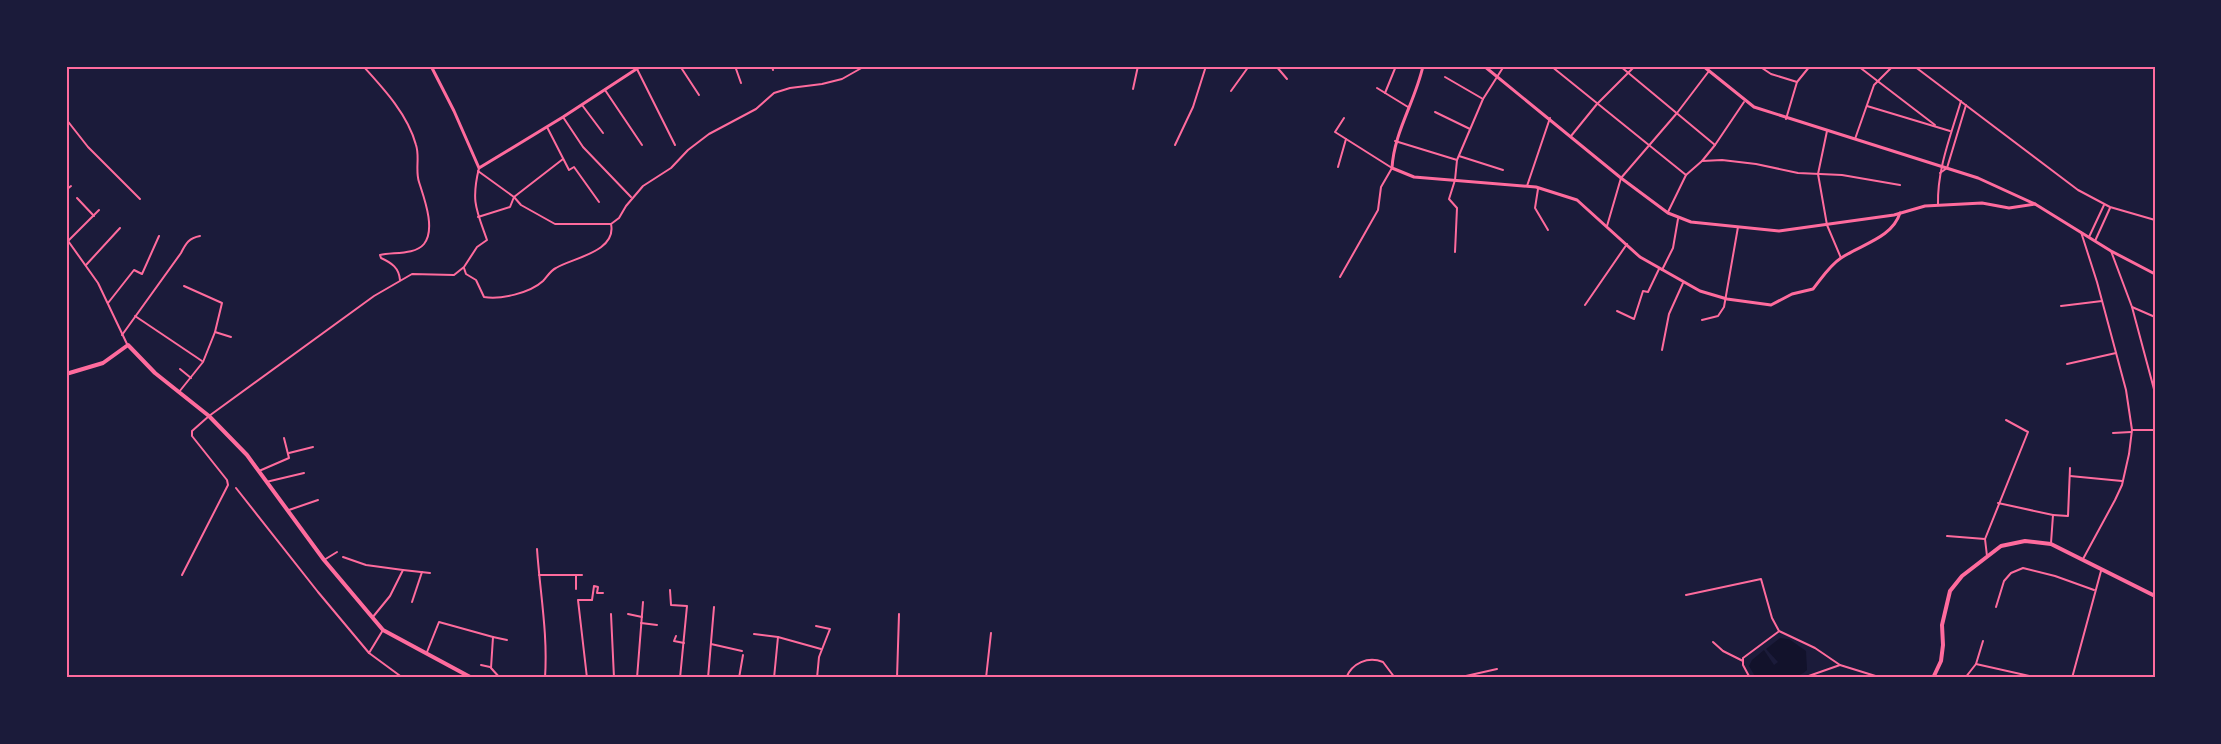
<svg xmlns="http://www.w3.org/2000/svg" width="2221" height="744" font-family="Helvetica,sans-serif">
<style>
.water{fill:#12122b}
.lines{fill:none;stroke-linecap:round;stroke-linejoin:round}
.minor{stroke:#ff6b9d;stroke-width:2}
.tertiary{stroke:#ff6b9d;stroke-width:3}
.secondary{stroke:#ff6b9d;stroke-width:3}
.primary{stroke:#ff6b9d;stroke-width:4}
.neatline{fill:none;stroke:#ff6b9d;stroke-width:2}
</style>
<rect width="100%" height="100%" fill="#1b1b3a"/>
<path class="water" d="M1780,638L1789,639L1806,651L1807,670C1795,682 1772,678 1756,678L1749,666L1752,660L1764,650L1774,665L1778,662L1766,649Z"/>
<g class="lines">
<g class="minor">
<path d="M363,66C384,89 408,115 416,145C420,157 415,170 419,182C424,198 436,229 424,244C415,255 393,252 380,255L381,258C392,263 399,268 400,280"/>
<polyline points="680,66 699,95"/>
<polyline points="735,66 741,83"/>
<polyline points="772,66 773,70"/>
<polyline points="1276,66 1287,79"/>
<polyline points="1551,66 1686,175"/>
<polyline points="1620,66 1715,145"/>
<polyline points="1759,66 1771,74 1797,82"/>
<polyline points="1858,66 1935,125"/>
<polyline points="1914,66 2078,190 2110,207 2155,220"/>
<polyline points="637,69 675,145"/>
<polyline points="1445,77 1483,99"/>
<polyline points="1377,88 1408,107"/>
<polyline points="1133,89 1138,66"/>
<polyline points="605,90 642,145"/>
<polyline points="1231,91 1249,66"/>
<polyline points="1385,93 1396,66"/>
<polyline points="582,105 603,133"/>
<polyline points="1867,106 1950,131"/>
<polyline points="1435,112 1470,129"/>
<polyline points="563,117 583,147 631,197"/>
<polyline points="66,119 88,147 140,199"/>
<polyline points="1786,119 1797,82 1810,66"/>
<polyline points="547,127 569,170 574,167 599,202"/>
<polyline points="1827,131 1818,174 1827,225 1841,258"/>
<polyline points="1571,136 1597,104 1635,66"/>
<polyline points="1855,139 1874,85 1893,66"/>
<polyline points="1395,141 1457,160"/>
<polyline points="1175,145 1193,107 1206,66"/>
<polyline points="1459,156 1503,170"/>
<polyline points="1702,161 1722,160 1756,164 1798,173 1842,175 1900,185"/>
<polyline points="1338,167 1346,139"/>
<polyline points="478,171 514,197 521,205 555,224 611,224 619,218 626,206 643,186 671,168 688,150 709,134 756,109 774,93 790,88 822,84 842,79 865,66"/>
<polyline points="1940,173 1947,168 1966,105"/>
<polyline points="1527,186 1550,118"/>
<polyline points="1538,189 1535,208 1548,230"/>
<polyline points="66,190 71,186"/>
<polyline points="77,198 94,216"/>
<path d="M1938,205C1937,169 1951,135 1961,101"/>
<polyline points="1668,212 1686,175 1702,161 1715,145 1744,102"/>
<polyline points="478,217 510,207 514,197 563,159"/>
<polyline points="1607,226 1621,178 1677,113 1709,71"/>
<polyline points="2081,232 2097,282 2126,390 2132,430 2129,454 2122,485 2115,500 2083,559"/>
<polyline points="2089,237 2104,205"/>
<polyline points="66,238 98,283 127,344"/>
<polyline points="69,240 99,210"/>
<polyline points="2095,241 2110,208"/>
<polyline points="2111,251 2132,307 2155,393"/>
<polyline points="1455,252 1457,208 1449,199 1455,180 1457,160 1483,99 1504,66"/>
<polyline points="86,265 120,228"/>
<path d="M464,268L466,274L476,280L484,297C500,300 530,293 543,281C547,277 550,271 556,268C572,258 617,252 611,224"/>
<polyline points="1662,270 1673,248 1678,219"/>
<polyline points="1340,277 1378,210 1381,187 1392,168 1335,132 1344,118"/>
<polyline points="108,303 134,270 142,274 159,236"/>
<polyline points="1585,305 1627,244"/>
<polyline points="2061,306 2102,301"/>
<polyline points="2132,307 2155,317"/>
<polyline points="1617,311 1634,319 1643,291 1648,292 1659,269"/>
<polyline points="135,316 202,361"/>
<polyline points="1702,320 1718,316 1724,307 1738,227"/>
<polyline points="215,332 231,337"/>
<path d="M122,335L181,253C186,243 189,238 200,236"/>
<polyline points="1662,350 1669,314 1683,283"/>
<polyline points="2067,364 2116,353"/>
<polyline points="180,369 191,378"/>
<polyline points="179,392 203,362 215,332 222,303 184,286"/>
<polyline points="2132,430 2155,430"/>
<polyline points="2113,433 2131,432"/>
<polyline points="289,453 313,447"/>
<polyline points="259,471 289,458 284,438"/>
<polyline points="2070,476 2122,481"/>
<polyline points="266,482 304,473"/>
<polyline points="236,488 318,592 369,653 403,678"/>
<polyline points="1998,503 2053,515 2051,543"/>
<polyline points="289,510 318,500"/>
<polyline points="2053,515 2068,516 2070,468"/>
<polyline points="1947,536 1985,539"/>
<path d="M537,549C540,593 548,634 545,678"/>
<polyline points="1987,556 1985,539 2028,432 2006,420"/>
<polyline points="343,557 366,565 403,570 390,596 372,618"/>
<polyline points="324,560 337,552"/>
<polyline points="403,570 430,573"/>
<path d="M182,575L228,485L227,480L192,436V431L209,416L374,296L412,274L454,275L464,267L477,247L487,240C476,209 471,201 479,168"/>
<polyline points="539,575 582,575"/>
<polyline points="576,589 576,575"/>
<polyline points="670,590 671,605 687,606 680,678"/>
<polyline points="1686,595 1761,579 1772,618 1779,631 1815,648 1840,665 1882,678"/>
<polyline points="412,602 422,572"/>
<polyline points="1996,607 2004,581 2011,573 2023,568 2055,576 2094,590"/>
<polyline points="611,614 614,678"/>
<polyline points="628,614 642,617"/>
<polyline points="641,623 657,625"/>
<polyline points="816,626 830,629 819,657 817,678"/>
<polyline points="754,634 778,637 821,649"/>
<polyline points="676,636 674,641 684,643"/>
<polyline points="493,637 507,640"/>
<polyline points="1713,642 1723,651 1743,661"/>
<polyline points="711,644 742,651"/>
<polyline points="427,652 439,622 493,637 491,668 500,678"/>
<polyline points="369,653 383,630"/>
<polyline points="1976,664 2038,678"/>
<polyline points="481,665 490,667"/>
<polyline points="587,678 578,600 592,600 594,586 598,587 597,593 603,593"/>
<polyline points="637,678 643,602"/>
<polyline points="708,678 714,607"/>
<polyline points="739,678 743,655"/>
<polyline points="774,678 778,637"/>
<polyline points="897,678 899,614"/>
<polyline points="986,678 991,633"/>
<path d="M1346,678C1352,663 1368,656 1383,662L1395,678"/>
<polyline points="1457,678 1497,669"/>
<polyline points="1750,678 1743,665 1743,658 1778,632"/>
<polyline points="1803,678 1840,665"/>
<polyline points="1965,678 1976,664 1983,641"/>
<polyline points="2072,678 2101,571"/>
</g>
<g class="tertiary">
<polyline points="431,66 454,111 479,168 563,117 641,66"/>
<path d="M1423,66C1415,102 1394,132 1392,168L1414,177L1536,187L1577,200L1640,257L1700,291L1727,299L1771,305L1792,294L1813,289C1822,278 1829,266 1841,258C1862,244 1892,238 1900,213"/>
<polyline points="1484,66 1621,178 1668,213 1691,222 1779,231 1894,215 1925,206 1982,203 2009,208 2035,204"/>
</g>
<polyline class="secondary" points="1703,66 1754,107 1978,178 2035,204 2111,251 2155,274"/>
<g class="primary">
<polyline points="66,374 103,363 128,345 155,373 209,416 247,455 324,560 383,630 472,678"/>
<polyline points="1933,678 1941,661 1943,645 1942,625 1950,591 1962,576 2001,546 2025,541 2051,544 2155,596"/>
</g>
</g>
<rect width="2221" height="744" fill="none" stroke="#1b1b3a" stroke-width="135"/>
<rect x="68" y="68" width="2086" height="608" class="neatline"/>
</svg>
